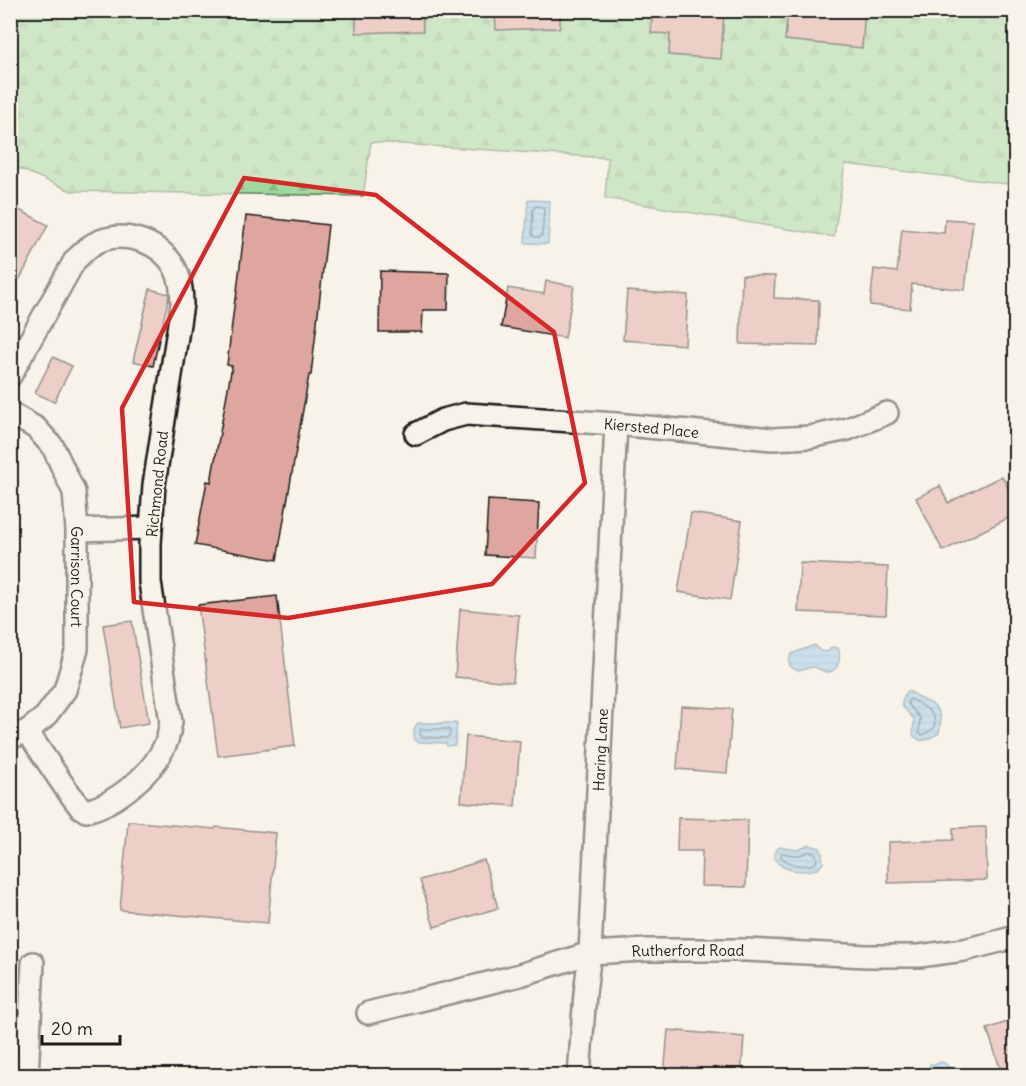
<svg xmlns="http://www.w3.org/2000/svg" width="1026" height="1086" font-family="Delius,sans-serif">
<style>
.forest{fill:url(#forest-firs);stroke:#5d7a5e;stroke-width:1.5}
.water{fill:url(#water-rules);stroke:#64839c;stroke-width:1.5}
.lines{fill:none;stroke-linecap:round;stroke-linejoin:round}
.shore{stroke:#4c6171;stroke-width:1.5}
.building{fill:#dfa59f;stroke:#1c1c1c;stroke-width:1.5}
.street-casing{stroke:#1c1c1c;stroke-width:26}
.street{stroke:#f7f3e8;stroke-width:21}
.marked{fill:none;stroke:#d62828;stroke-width:4.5;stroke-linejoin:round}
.labels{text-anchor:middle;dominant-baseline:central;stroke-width:4.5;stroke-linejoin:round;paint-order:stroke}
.street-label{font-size:15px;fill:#1c1c1c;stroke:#f7f3e8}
</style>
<defs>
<pattern id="forest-firs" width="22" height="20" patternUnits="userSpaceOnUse" patternTransform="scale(1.5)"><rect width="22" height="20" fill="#9ed99f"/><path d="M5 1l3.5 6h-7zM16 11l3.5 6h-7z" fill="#88ba88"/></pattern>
<pattern id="water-rules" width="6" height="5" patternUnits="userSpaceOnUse" patternTransform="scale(1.5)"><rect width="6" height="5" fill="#94c8f1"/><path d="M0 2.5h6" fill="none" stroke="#7fabce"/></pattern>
</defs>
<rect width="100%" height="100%" fill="#f7f3e8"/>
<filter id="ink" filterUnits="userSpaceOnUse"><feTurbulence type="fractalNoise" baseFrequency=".0167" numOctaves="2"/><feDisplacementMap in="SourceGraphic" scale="12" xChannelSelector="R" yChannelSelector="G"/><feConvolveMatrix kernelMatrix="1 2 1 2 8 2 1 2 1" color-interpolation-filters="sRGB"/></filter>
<g filter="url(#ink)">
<polygon class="forest" points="11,11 1015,11 1015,185 845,164 834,237 605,198 608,158 371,142 363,196 71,191 11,165"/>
<g class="water">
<polygon points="528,200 550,201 548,244 525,243"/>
<path d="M815,645L820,651L827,652L831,647L838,648C841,656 840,672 827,672C822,672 818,667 813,667C802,668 801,675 790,666L789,661L791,654Z"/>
<path d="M907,691C914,692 915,695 920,698C924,701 930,702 933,705C942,712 941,723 939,733C929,738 923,746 913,735L914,719L902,706V701Z"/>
<polygon points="418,723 457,723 455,745 447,746 446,743 418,742 414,739 414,729"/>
<path d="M809,845L820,848L822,853L823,863L818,869C803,873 783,872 775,859V851L780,847L798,850Z"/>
<polygon points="940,1062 945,1063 948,1067 953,1069 951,1075 897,1075 902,1068 928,1073 930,1064 935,1065"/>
</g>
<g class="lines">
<g class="shore">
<polygon points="536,206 542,207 544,209 542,235 540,237 534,237 532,234 533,209"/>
<path d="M911,699C923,707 938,711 934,728L925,734L922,735L919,733L920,718L908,704V700Z"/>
<polygon points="421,729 448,729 450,731 450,735 447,738 422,737 420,734"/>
<path d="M807,852H813L816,854L817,860L814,864C802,867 790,865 781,857V854L783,853C793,855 798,857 807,852Z"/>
</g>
</g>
<g class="building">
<polygon points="356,10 422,10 423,31 356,33"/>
<polygon points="495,10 560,10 560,28 496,30"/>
<polygon points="653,10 724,10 721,59 669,55 670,34 651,33"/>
<polygon points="788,10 865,10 862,48 785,40"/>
<polygon points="10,205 48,225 10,298"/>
<polygon points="246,216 328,225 311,375 309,375 277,560 195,545 207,481 211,482 232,366 227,365 235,299 236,299"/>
<polygon points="945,219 973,221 965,290 912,284 910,309 870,305 874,269 897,272 902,229 944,233"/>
<polygon points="380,271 449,273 448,310 423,310 422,332 379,332"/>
<polygon points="742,275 775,276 774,298 819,300 818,346 740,344"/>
<polygon points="546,281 574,286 565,338 501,327 508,288 544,294"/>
<polygon points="150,289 169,294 169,296 153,366 133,361"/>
<polygon points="627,291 688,295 685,345 623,340"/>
<polygon points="53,357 72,366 54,402 35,393"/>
<polygon points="1002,476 1016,503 1016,514 943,551 916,498 940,486 948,503"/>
<polygon points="488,500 539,503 536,558 485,555"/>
<polygon points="691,513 742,521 730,600 678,592"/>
<polygon points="800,563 888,567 886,615 798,612"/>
<polygon points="277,596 295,746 218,756 198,605"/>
<polygon points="460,609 519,615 513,682 455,677"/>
<polygon points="132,621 149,723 120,728 103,625"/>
<polygon points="681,706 732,709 727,773 677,769"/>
<polygon points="466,736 520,741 515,806 461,802"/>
<polygon points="678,818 748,820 746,887 701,886 702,851 677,851"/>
<polygon points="128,821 215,829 216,827 276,833 268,923 120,910"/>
<polygon points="986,827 987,880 888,883 888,842 953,840 953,828"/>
<polygon points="484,860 498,908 434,927 420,880"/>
<polygon points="1016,1019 1016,1076 1003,1076 987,1029"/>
<polygon points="668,1030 744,1037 741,1076 664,1076"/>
</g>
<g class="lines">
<g class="street-casing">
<g id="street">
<path d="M10,376L75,260C80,256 84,251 89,247C116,227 159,239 175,268C181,279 182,292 182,304L154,485L150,544V582L171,722C169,729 169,738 165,745C153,773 116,804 86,811L80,807L64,786L27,731"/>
<path id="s1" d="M10,413L36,428L53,447L74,492L77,530V649L65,690L45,717L27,731L10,738"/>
<path id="s2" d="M416,434L443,420L466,414L616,424L772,439L810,437L848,429L887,413"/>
<polyline points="77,530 151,528"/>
<path id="s3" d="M368,1013L520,975L590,953L646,950H746L867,956H919L964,950L1016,937"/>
<polyline points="27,1076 33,963"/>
<path id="s4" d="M579,1076L585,993L590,953L616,424"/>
</g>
</g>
<use href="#street" class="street"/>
</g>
</g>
<path d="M0 0H1026V1086H0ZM244,178L376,195L554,332L585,483L492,584L288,618L134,602L122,408Z" fill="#f7f3e8" fill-opacity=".55" fill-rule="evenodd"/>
<path class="marked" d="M244,178L376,195L554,332L585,483L492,584L288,618L134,602L122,408Z"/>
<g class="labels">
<g class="street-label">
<text stroke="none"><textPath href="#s2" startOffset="240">Kiersted Place</textPath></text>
<text transform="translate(157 484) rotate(-84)">Richmond Road</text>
<text stroke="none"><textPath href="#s1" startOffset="190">Garrison Court</textPath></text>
<text stroke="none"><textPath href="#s4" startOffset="327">Haring Lane</textPath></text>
<text stroke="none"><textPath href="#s3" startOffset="328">Rutherford Road</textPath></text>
</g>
</g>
<rect width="1026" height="1086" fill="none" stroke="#f7f3e8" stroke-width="36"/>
<rect x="18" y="18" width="990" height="1050" fill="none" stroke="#1c1c1c" stroke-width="2" filter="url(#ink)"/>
<path d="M42 1035v9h78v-9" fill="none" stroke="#1c1c1c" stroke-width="3"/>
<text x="51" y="1035" font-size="18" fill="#1c1c1c" stroke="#f7f3e8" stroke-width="4.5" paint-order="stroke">20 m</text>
</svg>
